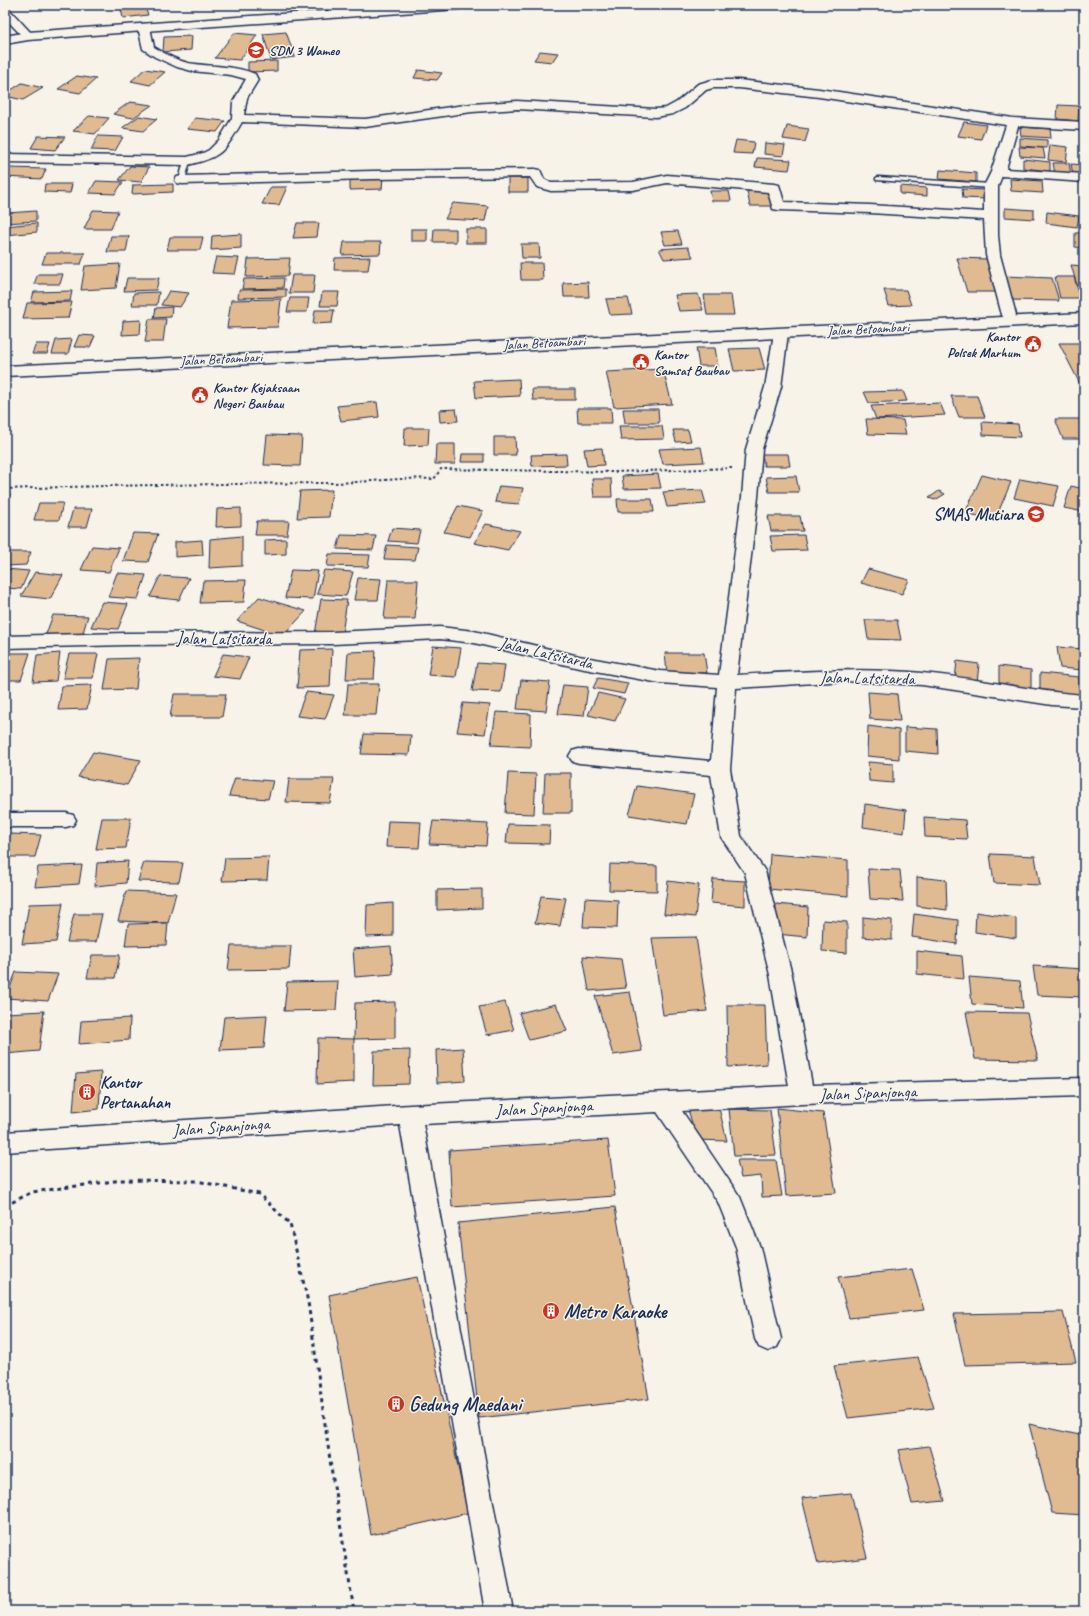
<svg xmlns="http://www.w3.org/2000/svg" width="1089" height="1616" font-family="Caveat,sans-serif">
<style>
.building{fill:#e0ba91;stroke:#1b2f5e}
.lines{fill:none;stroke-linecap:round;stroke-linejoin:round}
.lane-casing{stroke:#1b2f5e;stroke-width:3}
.street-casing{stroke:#1b2f5e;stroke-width:3}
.secondary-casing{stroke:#1b2f5e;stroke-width:3}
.primary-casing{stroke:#1b2f5e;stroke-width:3}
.path-far1{stroke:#1b2f5e;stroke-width:2;stroke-dasharray:2.5 2.5;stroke-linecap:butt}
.path{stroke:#1b2f5e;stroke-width:3;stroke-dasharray:4 4;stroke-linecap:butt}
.lane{fill:#f7f3e8;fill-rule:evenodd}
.street{fill:#f7f3e8;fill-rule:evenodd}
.secondary{fill:#f7f3e8;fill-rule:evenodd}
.primary{fill:#f7f3e8;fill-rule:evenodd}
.labels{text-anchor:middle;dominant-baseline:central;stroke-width:3;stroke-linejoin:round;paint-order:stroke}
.far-poi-label{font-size:14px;font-weight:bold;fill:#1b2f5e;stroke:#f7f3e8;text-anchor:start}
.far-street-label{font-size:14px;fill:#1b2f5e;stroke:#f7f3e8}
.poi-label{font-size:17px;font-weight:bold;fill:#1b2f5e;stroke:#f7f3e8;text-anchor:end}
.street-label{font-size:17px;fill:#1b2f5e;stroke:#f7f3e8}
.near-poi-label{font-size:20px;font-weight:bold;fill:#1b2f5e;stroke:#f7f3e8;text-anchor:start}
</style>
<rect width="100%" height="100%" fill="#f7f3e8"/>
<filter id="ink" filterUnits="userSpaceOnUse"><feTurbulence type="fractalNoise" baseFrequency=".025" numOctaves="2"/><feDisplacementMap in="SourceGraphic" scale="8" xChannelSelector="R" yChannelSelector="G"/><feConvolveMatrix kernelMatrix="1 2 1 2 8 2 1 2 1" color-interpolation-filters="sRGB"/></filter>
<g filter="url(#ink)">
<g class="building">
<polygon points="120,5 144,5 148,15 123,18"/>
<polygon points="286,32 295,57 271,60 263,34"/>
<polygon points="234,33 257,35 240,60 215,58"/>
<polygon points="192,36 191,50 163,52 164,37"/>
<polygon points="540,51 558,53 552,62 534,60"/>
<polygon points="277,61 277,71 248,72 248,62"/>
<polygon points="145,69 165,72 150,85 131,81"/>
<polygon points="418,70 442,73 437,80 414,78"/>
<polygon points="77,76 96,79 80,93 58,89"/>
<polygon points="22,83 43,88 23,100 5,96 5,94"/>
<polygon points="130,102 152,105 133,118 113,114"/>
<polygon points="1058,105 1079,106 1078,121 1057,119"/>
<polygon points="89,116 109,118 95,134 73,131"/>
<polygon points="139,116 157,119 143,131 122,128"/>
<polygon points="195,118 225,121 217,132 187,129"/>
<polygon points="964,122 986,125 981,139 958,136"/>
<polygon points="787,126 809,129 805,142 783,139"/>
<polygon points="1020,127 1050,129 1051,138 1021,136"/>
<polygon points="38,136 65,137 55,150 31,148"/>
<polygon points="98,136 123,137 115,151 91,150"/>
<polygon points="1020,138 1047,140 1047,148 1020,146"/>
<polygon points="736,140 754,142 752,154 733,153"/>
<polygon points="765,143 785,145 783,156 764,154"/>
<polygon points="1050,145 1068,147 1066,162 1048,160"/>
<polygon points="1019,147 1043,148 1045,158 1020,156"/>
<polygon points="757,158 791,160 789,170 755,167"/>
<polygon points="1023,159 1050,162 1050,171 1023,168"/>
<polygon points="1053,163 1069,163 1071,175 1055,174"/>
<polygon points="1071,164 1084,165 1084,175 1073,175"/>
<polygon points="130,166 149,167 141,182 119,180"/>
<polygon points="9,168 46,169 42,179 5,177"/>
<polygon points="940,170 976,173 976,182 939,179"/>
<polygon points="383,177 382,189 350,190 350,179"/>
<rect x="508" y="178" width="20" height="14"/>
<polygon points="1010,179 1042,181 1043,193 1011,191"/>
<polygon points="96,181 123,182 115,194 89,193"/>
<polygon points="45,184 72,184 70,193 44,192"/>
<polygon points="173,184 173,192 132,194 133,185"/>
<polygon points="900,186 927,188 927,196 900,194"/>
<polygon points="271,187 287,187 279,205 262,204"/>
<polygon points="962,189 985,190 986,199 963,198"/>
<polygon points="710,191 729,191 731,201 712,201"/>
<polygon points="747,191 770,191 773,206 750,206"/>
<polygon points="453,203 488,206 485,221 445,219"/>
<polygon points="1005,208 1034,210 1034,219 1005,217"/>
<polygon points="93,210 118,211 111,229 84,229"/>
<polygon points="36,211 36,221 6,223 7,213"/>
<polygon points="1047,212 1079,216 1077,227 1046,223"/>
<polygon points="37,223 37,232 5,235 5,226"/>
<polygon points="297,223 319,223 317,237 293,238"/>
<rect x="411" y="229" width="16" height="12"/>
<polygon points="434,229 456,229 456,242 433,242"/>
<rect x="466" y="229" width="21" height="14"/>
<polygon points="678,231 682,244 665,245 661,232"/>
<polygon points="1075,233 1084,233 1084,248 1075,247"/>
<polygon points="241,234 241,248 211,250 212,236"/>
<polygon points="111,236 129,236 126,252 107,252"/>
<polygon points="170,237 203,237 200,250 167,250"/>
<polygon points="344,242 381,242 380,254 342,255"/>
<polygon points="521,244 539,244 540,258 522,258"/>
<polygon points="688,247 693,257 664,259 659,249"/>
<polygon points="46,253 85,253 81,264 42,264"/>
<polygon points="216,257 239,258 235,274 212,273"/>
<polygon points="370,257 368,270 334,270 335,258"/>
<polygon points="290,258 288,276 246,277 248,259"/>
<polygon points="957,258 988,259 998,292 967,292"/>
<polygon points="520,263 542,263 543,280 521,280"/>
<polygon points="120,264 116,288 81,290 85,266"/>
<polygon points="1071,265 1084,266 1084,285 1077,285"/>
<polygon points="38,274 63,274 60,284 34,284"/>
<polygon points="292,275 315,275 313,293 289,293"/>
<polygon points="1004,276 1052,278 1059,301 1010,300"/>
<polygon points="1055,277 1074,277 1080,298 1060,298"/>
<polygon points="127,278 159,278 156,290 124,291"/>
<polygon points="284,278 283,288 242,289 244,279"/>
<polygon points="588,282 589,297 564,297 563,283"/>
<polygon points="286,289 286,297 238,298 239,290"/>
<polygon points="884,290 906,290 911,305 889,306"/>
<polygon points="72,291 70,301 31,302 34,292"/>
<polygon points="169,291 189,293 180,307 161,305"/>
<polygon points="159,292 157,305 132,305 134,293"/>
<polygon points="322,292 339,292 337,306 320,306"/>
<polygon points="698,294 703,310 679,311 675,295"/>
<polygon points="704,295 731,295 734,315 707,315"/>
<polygon points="290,298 309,298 307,312 287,312"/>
<polygon points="628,298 632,314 610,315 606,299"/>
<polygon points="281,299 278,327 227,328 231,300"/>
<polygon points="72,302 68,318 23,319 27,303"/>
<polygon points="172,307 171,317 154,318 156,308"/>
<polygon points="315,310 334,310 332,323 313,324"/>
<polygon points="149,319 166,319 163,342 145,342"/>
<polygon points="141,320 140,334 122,335 123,321"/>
<polygon points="79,335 95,336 90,347 74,347"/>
<polygon points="72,339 68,354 52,354 56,340"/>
<polygon points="1059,343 1084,343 1084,384 1080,384"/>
<polygon points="36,344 50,344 47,354 32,354"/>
<polygon points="696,348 715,348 718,366 699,366"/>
<polygon points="759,348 765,370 734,371 729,349"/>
<polygon points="663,369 672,404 614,407 606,372"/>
<polygon points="519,379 520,396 476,398 474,381"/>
<polygon points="532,389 575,389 575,400 533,400"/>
<polygon points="903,391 907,401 869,403 864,392"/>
<polygon points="951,396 977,396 985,417 959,417"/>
<polygon points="377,402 379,417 341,421 337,406"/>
<polygon points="940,403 945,415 876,419 871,406"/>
<polygon points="577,408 611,408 612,423 578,423"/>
<polygon points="456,409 458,421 440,422 439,410"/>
<polygon points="623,409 658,409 659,423 625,423"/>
<polygon points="866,419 903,420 906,435 868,434"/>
<polygon points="1055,419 1080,419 1084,429 1084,439 1063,439"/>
<polygon points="982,422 1018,424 1020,437 983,435"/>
<polygon points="619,426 662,426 664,439 621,440"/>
<polygon points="405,428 429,428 428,445 404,446"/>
<polygon points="673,430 688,430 691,441 676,442"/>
<polygon points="267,435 302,436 300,466 264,465"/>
<polygon points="494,437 515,437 516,455 494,455"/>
<polygon points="436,444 455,444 455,464 435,464"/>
<polygon points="701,447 704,462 663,464 659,449"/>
<polygon points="602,448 604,465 587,466 584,449"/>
<polygon points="462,454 484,454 484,462 461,462"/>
<polygon points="566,454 567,465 532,466 531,455"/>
<polygon points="762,454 788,454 790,466 764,466"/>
<polygon points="658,474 661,488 624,489 622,476"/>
<polygon points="982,475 1011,482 995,520 965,513"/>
<polygon points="796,476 799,492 769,492 766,477"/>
<polygon points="592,479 611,479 612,497 594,497"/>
<polygon points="1020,479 1059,486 1053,506 1014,498"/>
<polygon points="499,486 523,488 519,504 495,502"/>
<polygon points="1071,486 1084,489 1084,512 1064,508"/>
<polygon points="332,490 329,517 297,518 300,491"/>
<polygon points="702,490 706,504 667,507 663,492"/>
<polygon points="939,491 945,494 935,500 929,498"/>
<polygon points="5,494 10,494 5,509"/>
<polygon points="617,499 652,499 654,512 618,512"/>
<polygon points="39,503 63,503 59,520 34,520"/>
<polygon points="458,506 483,511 470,537 444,532"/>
<polygon points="241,508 241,526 216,527 217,509"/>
<polygon points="73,509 92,509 87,527 68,527"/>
<polygon points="768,516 800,516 803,531 771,531"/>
<polygon points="257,521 289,521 287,535 255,535"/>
<polygon points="486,524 520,531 508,550 474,543"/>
<polygon points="392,528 420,530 417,543 388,541"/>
<polygon points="133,533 158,534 148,562 123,561"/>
<polygon points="341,535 376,536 373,550 337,549"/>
<polygon points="804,535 807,550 773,551 770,536"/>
<polygon points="242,536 242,566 209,568 210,539"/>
<polygon points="286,539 286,554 265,555 265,540"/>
<polygon points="202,540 203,555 175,557 175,542"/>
<polygon points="387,545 418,547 415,560 384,559"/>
<polygon points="92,546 119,548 109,572 81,570"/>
<polygon points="5,552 31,552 26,565 5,566"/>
<polygon points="329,554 370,555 368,567 327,566"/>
<polygon points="5,569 29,571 21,589 5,588"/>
<polygon points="868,569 909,580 902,594 861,583"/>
<polygon points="291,570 318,571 313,599 285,598"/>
<polygon points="324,570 353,572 346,596 317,594"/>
<polygon points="35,572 63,575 50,599 21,596"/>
<polygon points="117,573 146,575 138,599 108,597"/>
<polygon points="160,576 189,578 179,600 150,597"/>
<polygon points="358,578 381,579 378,600 354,600"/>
<polygon points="246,580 244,602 200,603 203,581"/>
<polygon points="388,580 418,580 415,619 384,619"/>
<polygon points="5,594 11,594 5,614"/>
<polygon points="259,597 306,611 283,636 237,621"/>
<polygon points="321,599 347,600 342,634 315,634"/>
<polygon points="102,602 128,604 118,629 91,627"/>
<polygon points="53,615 88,616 81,639 45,637"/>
<polygon points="865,620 897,620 901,640 868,639"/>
<polygon points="433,646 461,648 456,677 428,675"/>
<polygon points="1057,647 1084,649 1084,670 1060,668"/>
<polygon points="332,649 330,687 297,688 300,650"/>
<polygon points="376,651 374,679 346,679 348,652"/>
<polygon points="6,653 30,653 21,680 5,680"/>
<polygon points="60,653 56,681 33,682 37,655"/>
<polygon points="665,653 704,653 707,673 667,673"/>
<polygon points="69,654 98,654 93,678 63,678"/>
<polygon points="223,654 249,657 240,679 213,676"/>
<polygon points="139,658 136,689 104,690 109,659"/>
<polygon points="957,661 979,664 977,683 955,679"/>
<polygon points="477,663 505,665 501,692 472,691"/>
<polygon points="999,666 1031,670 1031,690 999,687"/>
<polygon points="1040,673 1079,677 1080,698 1040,694"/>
<polygon points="598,678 628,683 624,694 593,688"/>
<polygon points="521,680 550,682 546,711 517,709"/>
<polygon points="348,684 379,684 376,715 345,715"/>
<polygon points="92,685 87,709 58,710 62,686"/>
<polygon points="563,685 588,687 584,716 558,714"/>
<polygon points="306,692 334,695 325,719 297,716"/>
<polygon points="868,692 897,694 900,721 870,719"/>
<polygon points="598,693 625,699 615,721 588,715"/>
<polygon points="174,694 226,694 222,717 170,717"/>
<polygon points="463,703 490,705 485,734 457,732"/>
<polygon points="496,712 531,714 530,747 491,745"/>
<polygon points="868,726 899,730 899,759 867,756"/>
<polygon points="905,727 937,729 938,754 905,751"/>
<polygon points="364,734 411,735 409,755 361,754"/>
<polygon points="93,752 141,760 127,785 78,777"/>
<polygon points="868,762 893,764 893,783 869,781"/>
<polygon points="508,773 536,774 534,814 505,813"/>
<polygon points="545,773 571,773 571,813 543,813"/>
<polygon points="235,778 273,781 268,799 229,796"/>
<polygon points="289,779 334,779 330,803 286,802"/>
<polygon points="637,786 694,794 687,824 629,815"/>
<polygon points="865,804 906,810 904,833 863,827"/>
<polygon points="924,817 965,820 967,839 925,837"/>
<polygon points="102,818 131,818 126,848 96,849"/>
<polygon points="388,821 421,822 419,848 386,847"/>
<polygon points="433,821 488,824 486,846 429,844"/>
<polygon points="508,824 550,825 549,844 506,843"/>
<polygon points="10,834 41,835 35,857 5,857 5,851"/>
<polygon points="770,854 848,860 848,896 768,889"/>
<polygon points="990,854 1035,856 1040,885 994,883"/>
<polygon points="269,857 267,880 222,881 225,858"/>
<polygon points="128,861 126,883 95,886 97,863"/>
<polygon points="144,862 183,863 179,882 138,881"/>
<polygon points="610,864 657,866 657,891 609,890"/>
<polygon points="82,865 79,884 35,887 38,867"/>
<polygon points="868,869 900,870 903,901 870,899"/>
<polygon points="917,877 946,880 947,910 917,906"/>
<polygon points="713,879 745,881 745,906 711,903"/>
<polygon points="668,881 699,885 695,917 664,914"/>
<polygon points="482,889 482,908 437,910 437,890"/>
<polygon points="126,891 176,893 168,923 118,921"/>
<polygon points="541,896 566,898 560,926 535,923"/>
<polygon points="585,898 618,900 617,928 583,927"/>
<polygon points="63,903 56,942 22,944 29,904"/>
<polygon points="393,903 393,936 366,937 367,905"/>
<polygon points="776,904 808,907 807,937 776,934"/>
<polygon points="976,912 1016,918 1016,938 975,932"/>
<polygon points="74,914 102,914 96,942 67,942"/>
<polygon points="914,914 958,920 957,944 912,937"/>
<polygon points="863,917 892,920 892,940 863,937"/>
<polygon points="823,920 847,922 847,953 822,951"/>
<polygon points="168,923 166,945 125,946 128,924"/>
<polygon points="696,937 707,1011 663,1015 652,938"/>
<polygon points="231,946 291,946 289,969 228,970"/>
<polygon points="391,946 393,974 355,977 353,949"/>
<polygon points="917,951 962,956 964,979 917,974"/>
<polygon points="92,955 120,955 115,978 87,978"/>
<polygon points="583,956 621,959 626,988 589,991"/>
<polygon points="1033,966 1084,969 1084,997 1037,995"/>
<polygon points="16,972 58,974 48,1001 6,998"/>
<polygon points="969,977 1020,981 1023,1008 972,1004"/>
<polygon points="338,981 336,1010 284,1011 287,982"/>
<polygon points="630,992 642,1051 613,1055 595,996"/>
<polygon points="395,1002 395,1038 354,1039 355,1003"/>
<polygon points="505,1002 514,1030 487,1035 479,1007"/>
<polygon points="556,1004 567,1031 529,1040 519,1013"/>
<polygon points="727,1005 765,1005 767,1064 728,1067"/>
<polygon points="44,1011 39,1051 5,1054 5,1013"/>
<polygon points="966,1012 1027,1013 1038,1060 975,1059"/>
<polygon points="267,1015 264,1048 220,1050 224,1017"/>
<polygon points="130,1018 129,1040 79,1044 81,1021"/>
<polygon points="318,1038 354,1039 354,1082 317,1084"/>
<polygon points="463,1048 465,1081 437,1083 436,1050"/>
<polygon points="410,1050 409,1084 373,1085 374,1051"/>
<polygon points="101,1072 99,1109 73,1112 76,1074"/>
<polygon points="718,1104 727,1141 697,1140 687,1106"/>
<polygon points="777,1108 823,1113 836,1193 786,1196"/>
<polygon points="729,1109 770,1110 776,1155 734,1156"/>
<polygon points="608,1140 615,1196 452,1207 449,1150"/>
<polygon points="737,1160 776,1160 782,1196 762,1197 761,1176 741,1178"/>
<polygon points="615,1207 649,1399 479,1418 458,1223"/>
<polygon points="912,1269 924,1310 849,1318 838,1277"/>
<polygon points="417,1277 468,1513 371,1535 329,1295"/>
<polygon points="1063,1312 1076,1362 965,1365 954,1314"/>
<polygon points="918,1357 934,1408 848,1418 834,1366"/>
<polygon points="1029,1424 1084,1436 1084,1515 1052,1513"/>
<polygon points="929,1446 945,1501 912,1504 898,1450"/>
<polygon points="851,1493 867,1558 818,1564 802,1498"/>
</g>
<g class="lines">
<g class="lane-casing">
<g id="lane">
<polygon points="187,159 190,161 185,180 180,181 179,180 184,161"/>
<polygon points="878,177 991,184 994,186 991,188 876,180 876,178"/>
</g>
</g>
<g class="street-casing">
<g id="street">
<polygon points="5,8 9,9 32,34 34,36 32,38 24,38 5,18"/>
<path d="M144,24L148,25L150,27L154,47C165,54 176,60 188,63C211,67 234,65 255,74L258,80L247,98L244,115L365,119L472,104L517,101L656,109L666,108L677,102L698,84L712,80H739L819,89L1013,118L1084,122V130L1018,126L1006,169L1084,174V182L1002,176L998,186V235L1000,255L1016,315L1014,318L1009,319L1004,318L1002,315L986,255L984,220L870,213L778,210L773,209L768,192L667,183L633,190L551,191L537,187L530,177L372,179L182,184L177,183L175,180L177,177L182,176L372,171L535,169L540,170L544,179L551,183L633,182L667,175L774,184L779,185L784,202L870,205L984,212V186L991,172L1006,125L819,97L739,88H713L706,90L685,108L673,114L656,117L517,109L472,112L365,127L242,122C225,151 221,158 187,165L5,162V154L187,157L203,153L209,150L219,140L232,118L233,102L246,79L231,75L192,71L177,67L155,57L143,49L138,27L140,25Z"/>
<path d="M781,329L786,330L788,333L781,387L762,449L758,497L737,675C799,672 860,667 922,673C976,678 1029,691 1084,695V707L1052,705L922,685L845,681L736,688L730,769L741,836L765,871L792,975L812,1085L1084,1078V1096L802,1104L682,1111L740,1197L760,1247L781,1339L777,1347L768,1351L759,1347L755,1339L736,1247L718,1202L657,1112L423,1124L513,1611H485L400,1125L5,1152V1132L410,1105L789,1086L770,975L745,873L721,837L711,775L579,763L572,761L569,756L572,751L579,749L711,761L717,687L660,683L579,668L474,643L440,639L333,644L126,645L5,648V636L126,633L333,632L440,627L474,631L579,656L660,671L719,675L742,497L746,449L765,387L774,333L776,330Z"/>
<polygon points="5,813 66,813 73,815 76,820 73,825 66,827 5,827"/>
</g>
</g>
<g class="secondary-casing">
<polygon id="secondary" points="405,5 464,5 462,8 458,9 144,31 28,40 5,44 5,36 28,32"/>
</g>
<g class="primary-casing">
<polygon id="primary" points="1084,313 1084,323 5,376 5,366"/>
</g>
<path class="path-far1" d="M5,489C113,485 221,484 328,483C364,483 399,477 434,479L441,469L614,472L733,468"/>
<polyline class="path" points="5,1206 32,1192 122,1180 197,1181 259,1194 290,1224 308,1302 331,1467 354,1611"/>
<use href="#lane" class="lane"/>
<use href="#street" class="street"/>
<use href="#secondary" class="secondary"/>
<use href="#primary" class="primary"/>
</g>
</g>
<defs>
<g id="school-disc" transform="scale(0.9)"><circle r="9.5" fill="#c8321e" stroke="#f7f3e8"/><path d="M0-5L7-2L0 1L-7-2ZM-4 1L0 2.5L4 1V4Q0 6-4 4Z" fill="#fff"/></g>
<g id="civic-disc" transform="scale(0.9)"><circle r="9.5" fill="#c8321e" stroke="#f7f3e8"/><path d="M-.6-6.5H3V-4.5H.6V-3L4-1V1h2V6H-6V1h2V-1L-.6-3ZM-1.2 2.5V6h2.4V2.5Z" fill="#fff"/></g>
<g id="building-disc" transform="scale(0.9)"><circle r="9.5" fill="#c8321e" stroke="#f7f3e8"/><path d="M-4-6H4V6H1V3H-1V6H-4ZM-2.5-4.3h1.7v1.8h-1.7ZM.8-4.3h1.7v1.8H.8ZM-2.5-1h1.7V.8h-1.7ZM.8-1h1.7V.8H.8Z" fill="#fff"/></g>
</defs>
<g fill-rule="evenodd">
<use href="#school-disc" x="256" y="50"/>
<use href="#civic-disc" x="1033" y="344"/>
<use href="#civic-disc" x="641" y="362"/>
<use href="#civic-disc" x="200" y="395"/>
<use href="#school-disc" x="1036" y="514"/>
<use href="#building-disc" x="87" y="1092"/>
<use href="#building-disc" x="551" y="1311"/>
<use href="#building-disc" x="396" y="1404"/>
</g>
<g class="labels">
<g class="far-poi-label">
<text x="269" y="50">SDN 3 Wameo</text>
<text x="1020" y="336" text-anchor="end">Kantor<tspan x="1020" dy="16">Polsek Marhum</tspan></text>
<text x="654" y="354">Kantor<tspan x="654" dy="16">Samsat Baubau</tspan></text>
<text x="213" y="387">Kantor Kejaksaan<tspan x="213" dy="16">Negeri Baubau</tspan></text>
</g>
<g class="far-street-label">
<text transform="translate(868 329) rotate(-3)">Jalan Betoambari</text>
<text transform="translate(544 343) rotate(-3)">Jalan Betoambari</text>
<text transform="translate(221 359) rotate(-3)">Jalan Betoambari</text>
</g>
<g class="poi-label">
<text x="1023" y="514">SMAS Mutiara</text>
<text x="100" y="1082" text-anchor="start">Kantor<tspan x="100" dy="20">Pertanahan</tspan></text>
</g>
<g class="street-label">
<text x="224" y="638">Jalan Latsitarda</text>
<text transform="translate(546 653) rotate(13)">Jalan Latsitarda</text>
<text transform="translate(867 678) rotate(1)">Jalan Latsitarda</text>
<text transform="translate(868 1093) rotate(-2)">Jalan Sipanjonga</text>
<text transform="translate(544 1108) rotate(-3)">Jalan Sipanjonga</text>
<text transform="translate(221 1127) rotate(-4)">Jalan Sipanjonga</text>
</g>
<g class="near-poi-label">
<text x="564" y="1311">Metro Karaoke</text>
<text x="409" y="1404">Gedung Maedani</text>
</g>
</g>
<rect width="1089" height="1616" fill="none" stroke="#f7f3e8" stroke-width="20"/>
<rect x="10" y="10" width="1069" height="1596" fill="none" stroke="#1b2f5e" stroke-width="1.5" filter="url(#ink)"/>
</svg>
